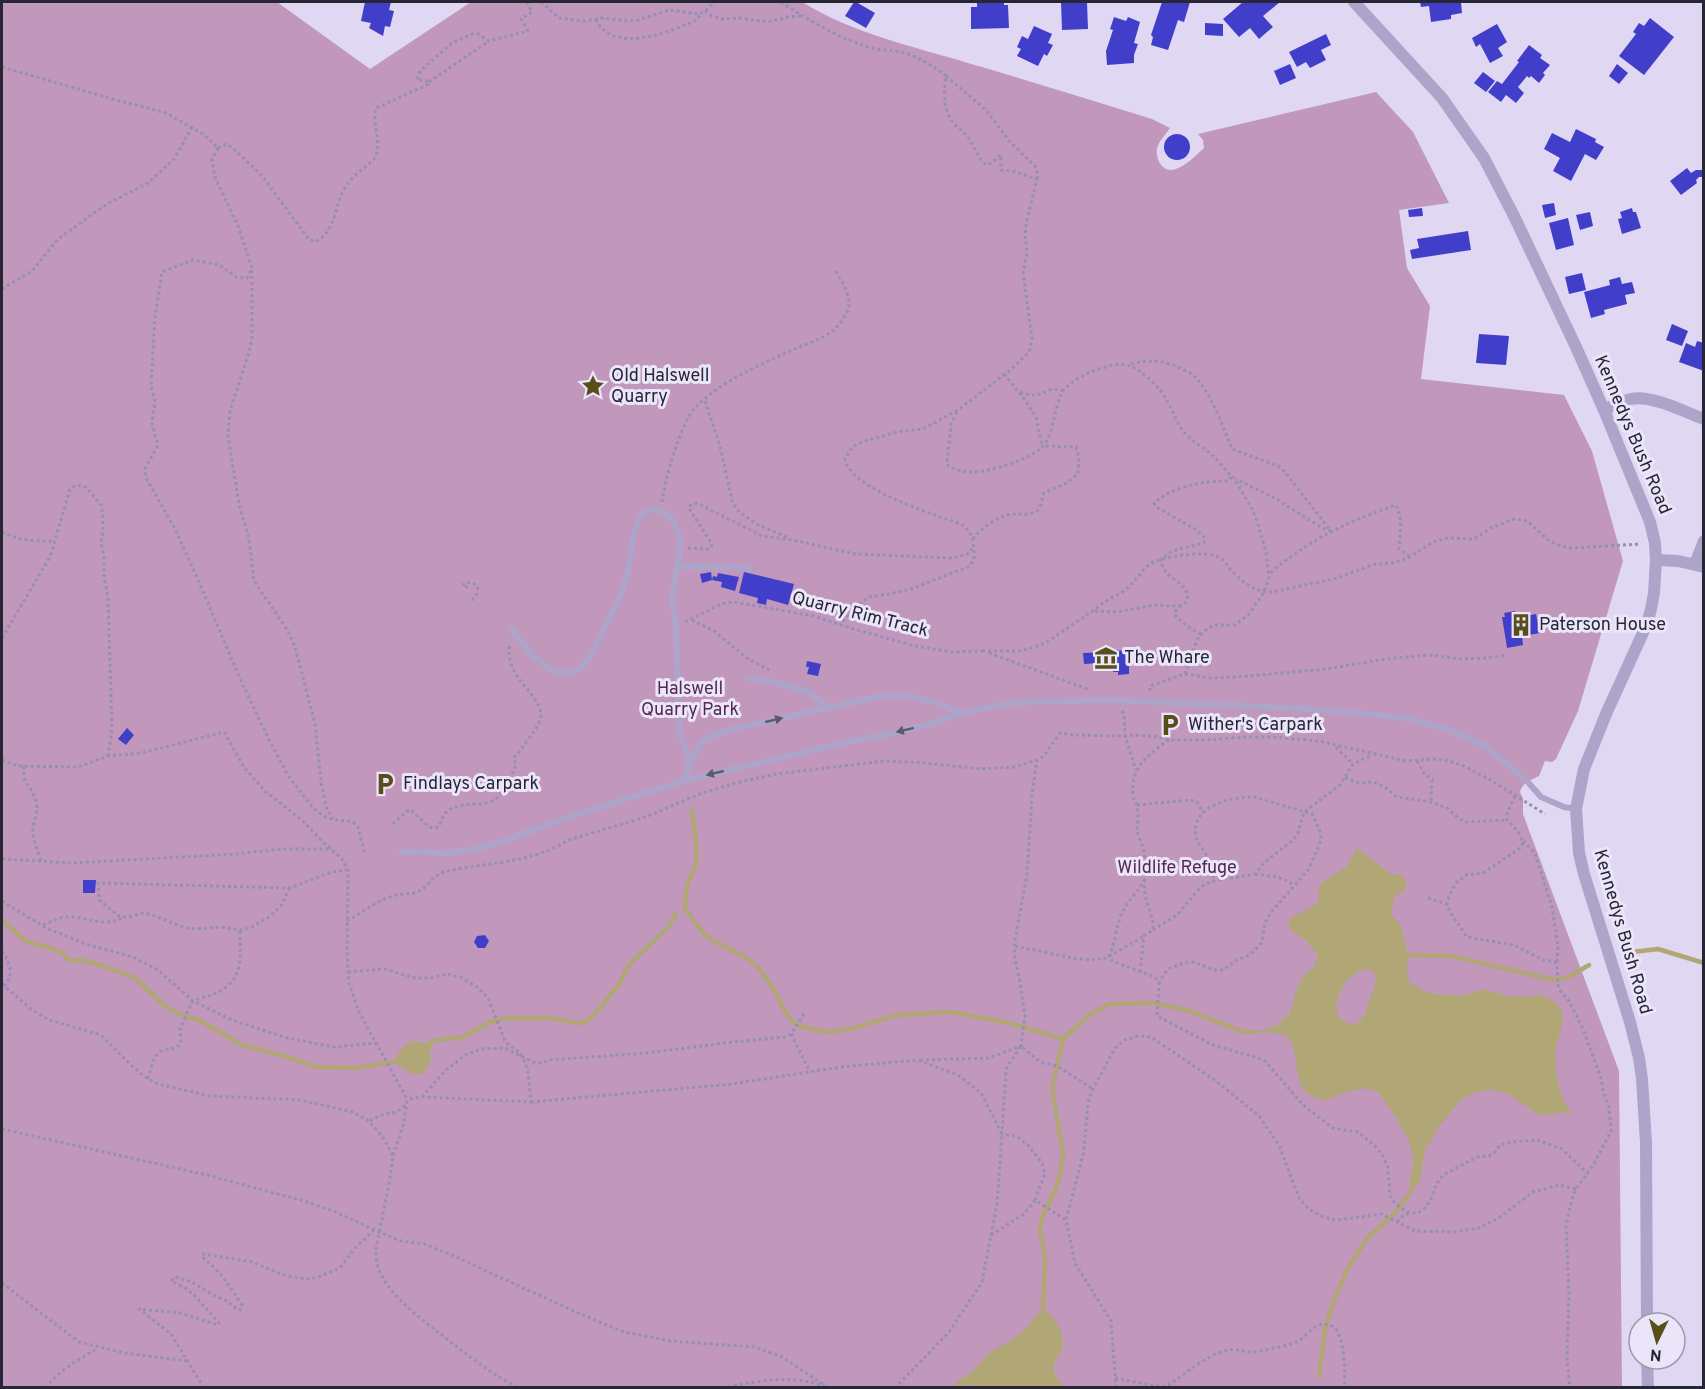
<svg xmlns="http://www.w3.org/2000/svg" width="1705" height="1389" font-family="Overpass,sans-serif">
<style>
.green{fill:#c198bc}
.water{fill:#b0a676;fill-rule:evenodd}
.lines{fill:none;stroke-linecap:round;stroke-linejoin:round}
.stream{stroke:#b0a676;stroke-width:4.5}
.building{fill:#413eca}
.path{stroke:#978eb6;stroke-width:3;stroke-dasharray:3 3;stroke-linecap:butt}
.lane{stroke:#ada4ca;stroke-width:6}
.street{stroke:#ada4ca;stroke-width:12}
.oneway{fill:#5d5871}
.labels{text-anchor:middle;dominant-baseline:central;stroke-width:6;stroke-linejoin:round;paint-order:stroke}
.poi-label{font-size:18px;fill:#272635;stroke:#ebe5fa;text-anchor:start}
.street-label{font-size:18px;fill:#272635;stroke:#ebe5fa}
.park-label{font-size:18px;fill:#54294e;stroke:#ebe5fa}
</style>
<rect width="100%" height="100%" fill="#e0d8f2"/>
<path class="green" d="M2,2H277L370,69L471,2H802C852,33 912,46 968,63C1030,81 1091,100 1152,119L1170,128C1166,134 1158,142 1157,149C1155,160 1164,174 1176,169C1187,165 1196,155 1204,148L1203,140L1198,134L1376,92L1413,132L1449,203L1399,210L1407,268L1430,306L1421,379L1564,395L1592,451L1623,561L1578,711L1556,759L1552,762L1545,761L1539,776C1531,780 1522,783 1520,792L1523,799V814L1619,1071L1622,1387L2,1388Z"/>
<g class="water">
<path d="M1357,848L1391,874H1402L1407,884L1404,891L1396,895L1392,906V915L1401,926L1408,955L1407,971L1409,982L1426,992L1443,995H1465L1483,989L1508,996L1529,997L1540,994C1549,999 1561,1004 1563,1015C1564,1024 1559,1034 1557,1043C1552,1066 1558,1095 1572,1114L1561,1112L1553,1115H1539L1510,1095L1491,1089L1472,1094L1462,1099L1439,1126L1425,1151L1420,1180L1411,1192C1407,1183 1412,1174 1413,1165C1413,1157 1412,1149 1409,1142C1407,1134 1383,1096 1377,1092C1364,1085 1349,1091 1337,1096C1333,1097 1328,1101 1324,1100C1319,1100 1311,1096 1307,1093C1291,1079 1301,1043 1284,1035C1276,1031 1264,1033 1256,1032L1276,1026L1290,1013L1297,988L1304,975L1313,968L1317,959V953L1306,941L1289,928V919C1299,912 1310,910 1318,902L1319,888L1321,883L1347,866ZM1368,968L1375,974L1376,980L1365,1015L1357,1024C1331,1023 1333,1003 1344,985C1349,976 1359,971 1368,968Z"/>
<path d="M413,1041L424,1043L431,1041L433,1045C429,1051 428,1054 432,1059L423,1074H413L392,1062C400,1054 401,1044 413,1041Z"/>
<path d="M1043,1307C1054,1318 1066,1331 1062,1349C1061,1354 1055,1360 1054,1366C1053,1375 1060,1381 1064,1387H955L957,1382L974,1370L989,1353L1013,1339L1026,1329Z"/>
</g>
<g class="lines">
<g class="stream">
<polyline points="692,809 697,853 695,867 687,884 685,908 702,932 712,940 745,957 757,966 773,988 785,1011 793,1022 802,1027 827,1032 851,1029 897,1015 950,1012 1009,1023 1063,1039 1052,1088 1063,1154 1060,1175 1055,1191 1043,1215 1040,1228 1045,1259 1043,1307"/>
<polyline points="2,920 24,940 35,944 54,949 63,954 68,959 73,961 81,960 101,965 135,978 166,1007 183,1016 199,1020 242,1045 277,1054 317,1067 356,1068 392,1062"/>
<polyline points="1632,952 1658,949 1704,963"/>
<polyline points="1408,955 1451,956 1554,980 1569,977 1589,965"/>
<polyline points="1063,1039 1089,1015 1110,1004 1154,1003 1190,1011 1243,1032 1256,1032"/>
<polyline points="431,1041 463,1037 490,1022 505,1018 550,1018 580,1023 587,1021 596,1013 620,983 628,966 669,926 676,913"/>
<polyline points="1319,1376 1325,1329 1333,1303 1348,1268 1368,1237 1392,1216 1411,1192"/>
</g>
</g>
<g class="building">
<polygon points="365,2 391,2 389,10 394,11 390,27 385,26 383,36 369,28 371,23 361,21"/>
<polygon points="854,2 856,2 875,13 866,28 845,16"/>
<polygon points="977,2 1004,2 1004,5 1008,5 1009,28 971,29 971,7 977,7"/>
<polygon points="1061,2 1087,2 1088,29 1062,30"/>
<polygon points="1162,2 1190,2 1184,22 1178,20 1168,50 1151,45 1153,37 1151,35"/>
<polygon points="1243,2 1280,2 1263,16 1273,27 1259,39 1250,28 1239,37 1223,19"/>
<polygon points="1420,2 1461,2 1462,13 1451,15 1451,19 1431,22 1429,6 1421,7"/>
<polygon points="1114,17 1126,21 1128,17 1140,22 1134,43 1138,44 1134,55 1134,63 1107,65 1106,51 1113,30 1110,29"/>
<polygon points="1650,18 1674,37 1644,75 1619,56 1636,34 1633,32 1639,23 1644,26"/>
<polygon points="1205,23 1223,24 1223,36 1205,35"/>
<polygon points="1497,24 1507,42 1498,48 1503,56 1490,63 1480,44 1476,47 1472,38"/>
<polygon points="1034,26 1052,34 1048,43 1053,45 1047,56 1044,54 1038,66 1017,56 1021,49 1017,47 1022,36 1028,39"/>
<polygon points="1326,34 1331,45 1321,50 1326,60 1310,68 1306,62 1297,67 1289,52"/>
<polygon points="1529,45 1542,55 1540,58 1550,65 1543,73 1545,75 1539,83 1531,76 1529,78 1527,76 1518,87 1524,93 1516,103 1506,95 1501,102 1488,92 1497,81 1502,84 1519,62 1517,61"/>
<polygon points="1290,64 1296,78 1280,85 1274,71"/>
<polygon points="1617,64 1628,73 1619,84 1609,76"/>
<polygon points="1483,72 1495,81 1486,92 1474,83"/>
<polygon points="1576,129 1596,139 1595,142 1604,147 1596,160 1585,154 1571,181 1553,171 1560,158 1544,149 1552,133 1570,142"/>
<circle cx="1177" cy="147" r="13"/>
<polygon points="1687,168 1691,173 1696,170 1704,170 1704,177 1699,177 1696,180 1697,183 1681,195 1670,181"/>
<polygon points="1554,203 1556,215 1545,218 1542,205"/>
<polygon points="1422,208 1423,216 1409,217 1408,210"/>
<polygon points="1632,208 1633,212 1636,212 1641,228 1622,234 1618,219 1622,218 1620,212"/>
<polygon points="1590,212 1593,226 1580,230 1576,215"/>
<polygon points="1568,218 1574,245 1556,250 1549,223"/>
<polygon points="1468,231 1471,250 1412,259 1410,250 1419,248 1417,239"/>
<polygon points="1582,273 1586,290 1569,294 1565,277"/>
<polygon points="1620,277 1622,284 1632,282 1635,293 1625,295 1627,304 1604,310 1605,314 1591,318 1584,292 1610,285 1609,280"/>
<polygon points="1672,324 1688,331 1682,346 1666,340"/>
<polygon points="1479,334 1509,336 1506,365 1476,363"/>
<polygon points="1697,341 1704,343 1704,371 1679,362 1686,343 1695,347"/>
<polygon points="711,572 712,580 713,576 717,577 718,573 739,577 735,591 721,587 722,582 712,580 702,583 700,574"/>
<polygon points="744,572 794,584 788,605 767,599 766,605 757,603 758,598 739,593"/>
<polygon points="1515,611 1516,618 1536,614 1540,633 1522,636 1523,645 1507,648 1502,617 1505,617 1504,613"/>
<polygon points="1108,650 1129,651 1129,674 1118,675 1118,672 1113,672 1113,669 1101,669 1101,663 1084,664 1083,653 1108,652"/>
<polygon points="807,661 821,664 818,676 807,674 809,667 806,667"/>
<polygon points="127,728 134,735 126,745 118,739"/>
<polygon points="83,880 96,880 95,893 83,893"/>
<polygon points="485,935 489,941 485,948 478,948 474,942 477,936"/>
</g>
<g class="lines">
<g class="path">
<polyline points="541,2 559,18 584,21 602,18 628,21 638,20 669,10 699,14 705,11 715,2"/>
<path d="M781,2C808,20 837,37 868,47C877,50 887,50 896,51C914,54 932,65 946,76C944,88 943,106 950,118C954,126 964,131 969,139C976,148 977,160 988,165L1001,155V170L1012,171L1037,179L1026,224L1025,236L1027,253L1023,273L1032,339L1029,352L1014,367L958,410L923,429L897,432L862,442L852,447L845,459C850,489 935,515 961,524C974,533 974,544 974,560L968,567L911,589L889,594L869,597L858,605L840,625"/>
<polyline points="705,11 712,16 721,19 739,18 768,22 788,17 803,16"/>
<path d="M596,19C611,56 672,31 697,20L701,13"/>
<polyline points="2,67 109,98 166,113 203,134 218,148"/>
<polyline points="946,76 986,110 1011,143 1035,166 1038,174 1037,179"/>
<polyline points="429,82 489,41"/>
<polyline points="218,148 212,159 215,177 238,226 252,268 247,278 236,277 220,265 193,260 162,272 155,317 151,385 155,402 152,423 158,445 145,469 146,478 174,527 196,575 238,674 267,736 289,777 314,809 324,816 334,820 349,821 354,823 358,827 365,854"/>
<path d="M218,148L226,144L233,148L263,177L308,238L315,242C334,234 335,207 343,191C349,181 356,174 365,167C368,164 373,161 375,158C383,141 371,124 376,108L427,85L429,82L424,80H417L420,71L452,43L472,34H478L489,41L528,31L521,19L532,12L527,2H529"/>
<polyline points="252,270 252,339 249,352 230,411 228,436 239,504 249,539 254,581 288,631 295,647 315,724 321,782 326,807 333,819"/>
<polyline points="2,289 32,271 58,239 107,204 148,183 174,159 192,127"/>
<path d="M1131,364C1150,359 1167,361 1184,370C1189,372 1193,374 1196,378C1211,393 1224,429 1232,449L1278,466L1284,471L1331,531L1322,528L1278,500L1236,479"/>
<polyline points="1004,374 1025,400 1036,417 1042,447"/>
<path d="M1020,392C1043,402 1044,384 1063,391"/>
<polyline points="705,401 720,446 732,500 737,510 756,524 789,538"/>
<path d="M957,412L951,425L947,464L949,467C956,470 964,472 971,472C990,472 1036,459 1046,442C1054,428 1055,408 1061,394C1069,378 1114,359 1130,366C1142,371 1158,385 1164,396C1172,407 1175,421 1184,432C1192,441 1203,447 1212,455C1220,462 1227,473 1234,478L1252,509L1257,521L1266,552L1269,578L1264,592L1249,614L1235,625H1214L1204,631L1197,640L1185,674"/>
<path d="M662,502C664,481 681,423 695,408C718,383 759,365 790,351C803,345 820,340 831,332C839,326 848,314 849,305C850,293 841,281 836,271"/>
<path d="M2,532C19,541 36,541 55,541"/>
<path d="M973,539C981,528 999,515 1013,514C1020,514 1031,515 1037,511C1041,507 1042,498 1044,493L1066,483L1078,474L1079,458L1076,447L1043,446"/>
<polyline points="688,548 707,549 711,548 712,544 690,510 689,506 697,503 762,536 793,540 855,554 952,558 968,554 973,547"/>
<path d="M1271,573C1276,567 1282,563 1288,559C1321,534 1357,518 1396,505C1403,520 1400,534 1399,549L1410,557"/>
<path d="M468,587H463L464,583C480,580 482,593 470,602"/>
<polyline points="1095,611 1116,612 1155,605 1172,606 1181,605"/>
<polyline points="692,620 714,631 747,658 769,670"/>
<polyline points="685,622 721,604 734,602 814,616 840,625 911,645 950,652 983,651"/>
<path d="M1201,634L1190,628L1176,617L1175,611L1185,603L1188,596C1183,578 1163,580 1161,559L1172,551L1204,543L1205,538L1197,530L1156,507L1154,503C1172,487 1202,481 1225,481L1230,480L1231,477"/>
<polyline points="2,638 50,557 70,489 77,485 86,487 102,506 103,529 101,544 104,556 104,577 108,596 112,730 108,756"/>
<path d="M982,651H1019L1035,647L1047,642L1097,608C1105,600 1115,597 1124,591C1134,584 1140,572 1150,564C1161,556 1210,549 1221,559C1225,561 1227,566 1230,569C1242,582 1255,593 1273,592L1337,578L1375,564L1394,563L1410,557L1433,542L1448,538L1474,539L1491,528L1514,519L1527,521L1547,539L1558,545L1571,548L1641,544"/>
<polyline points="989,653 1090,690"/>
<polyline points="1150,691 1150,686 1185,674 1212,678 1236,677 1327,669 1378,660 1406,657 1430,655 1460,659 1489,658 1505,655"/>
<polyline points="1122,711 1124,714 1125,736 1136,770"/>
<polyline points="1336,747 1353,764"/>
<polyline points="2,760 18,766 78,767 108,756 142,753 224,732 244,767 265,791 303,821 323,842 342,859 348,870 347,953 349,983 359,1012 407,1099 404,1123 393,1156"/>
<polyline points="1417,761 1424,773 1432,780 1431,802"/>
<path d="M24,766C22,786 28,780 34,796C40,809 35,816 33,828C32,839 38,851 41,861"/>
<polyline points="1345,778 1359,783 1373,782 1386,788 1397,797 1431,802 1447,808 1458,818 1466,822 1507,820"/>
<path d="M1515,796L1507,813V820C1515,828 1524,836 1522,847L1483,873L1466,875L1456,883L1449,896L1447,904L1450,912L1467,937L1514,945L1543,960L1555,962L1557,965L1558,985L1561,992L1569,1001L1583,1029L1601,1078L1603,1091L1609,1107L1611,1131L1594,1164L1576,1189L1572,1199L1566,1226L1569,1293L1567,1358L1570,1388"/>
<polyline points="1137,805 1190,800 1197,802 1203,813"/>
<path d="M393,824L407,811L411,810C415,814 428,827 433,828C441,829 441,819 444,815C446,811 451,808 456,807C470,801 487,809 500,795C507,787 511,775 516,766L514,757L518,754C523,746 536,730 539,723C546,705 528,692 519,679C513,670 508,659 509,648L512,645"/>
<polyline points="1523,841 1535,853 1552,907 1558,947 1557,964"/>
<polyline points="2,859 73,863 235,854 282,849 332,849"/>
<path d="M1255,874C1269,876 1284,876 1294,886"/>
<path d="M1145,879C1138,892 1127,901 1121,915C1116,928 1116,941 1109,956L1112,961L1155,977L1159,984L1157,1016L1213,1045L1258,1058L1265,1061L1303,1105L1333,1128L1358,1132L1375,1146L1383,1156L1388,1168L1390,1196L1395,1203L1402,1209L1410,1213H1418L1425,1208L1431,1199L1436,1185L1443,1175L1477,1157L1488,1156L1493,1154L1500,1145L1510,1142L1537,1140L1562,1149L1588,1174"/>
<polyline points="290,888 281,906 269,917 250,928 240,930 221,927 196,929 185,928 150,914 144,913 129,917 119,916 99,900 98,883 290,888 332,872 348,870"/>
<polyline points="1428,898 1447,904"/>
<polyline points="2,901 46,928 86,944 133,957 158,970 193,1001 232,1020 287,1038 334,1047 376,1043"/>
<path d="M347,921C363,912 378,900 396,895C403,893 412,895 419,891C429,887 432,875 444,872C484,862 532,864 568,840L646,817L702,793L736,783L776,774L884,761L925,763L981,769L1015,767L1040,759L1046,753L1060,733L1073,735L1125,736L1134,735L1159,737L1169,740H1205L1246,737H1271L1319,741L1406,761L1435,759L1448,761L1462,765L1489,779L1545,814"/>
<path d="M43,925C51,922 57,918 66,917C88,916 102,929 124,917"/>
<polyline points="1153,930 1177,915 1198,890 1205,884 1214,881 1255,874 1265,862 1293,840 1298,833 1304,812 1340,785 1353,764 1372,755"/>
<polyline points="1015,946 1072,958 1091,960 1106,958 1144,936"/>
<path d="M2,951C11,965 15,976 2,988"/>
<path d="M348,972L385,969L415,978H430L447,974L462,978L477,987L488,998L505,1041C510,1047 516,1048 520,1054C530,1067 529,1085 531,1102L422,1097L407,1099"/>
<path d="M1140,972L1144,936L1153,930C1154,917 1147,906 1145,894C1143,880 1147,866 1144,852C1143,845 1138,837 1137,830C1137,823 1139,816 1137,807C1136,802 1133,799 1133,794C1130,767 1150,753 1169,740"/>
<path d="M2,984L31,1009L49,1020L101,1035L132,1066L148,1079L158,1084L210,1096L300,1100L353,1112L370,1122L384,1139L393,1156L389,1184L376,1249C376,1255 376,1261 378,1267C386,1292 414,1313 434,1329C461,1350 487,1371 518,1388"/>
<path d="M1159,984L1164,974L1170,968L1184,963L1194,962L1214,970H1223L1237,960L1249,955L1257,948L1262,942L1265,923L1271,912L1308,870L1318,848L1321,840L1320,831L1312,814L1254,797C1232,796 1188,807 1196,837C1198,845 1205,851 1208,858C1212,865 1213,873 1214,881"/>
<polyline points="791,1034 810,1072"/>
<polyline points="920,1060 989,1058 1021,1046 1025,1016 1020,982 1015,959 1014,946 1027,874 1032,795 1037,760"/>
<path d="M148,1079C151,1070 153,1054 162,1051C170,1048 175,1050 181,1043L180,1029L192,1002C198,998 207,997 214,994C245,981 240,958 240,930"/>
<polyline points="422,1097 446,1070 467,1054 481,1049 505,1048 533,1062 540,1063 550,1060 646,1053 733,1042 784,1037 791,1034 804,1014"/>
<polyline points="531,1102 732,1084 841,1067 917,1060 958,1075 981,1093 1002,1134 997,1204 982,1282 949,1332 895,1388"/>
<polyline points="370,1121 381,1115 396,1112 406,1105"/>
<polyline points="2,1129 207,1175 304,1201 336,1212 379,1232 401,1241 424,1244 454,1256 578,1313 624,1332 670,1341 755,1347 782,1357 829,1388"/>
<polyline points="1035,1200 1045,1174 1042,1163 1029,1146 1016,1136 1002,1134 1006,1069 1021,1046 1040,1062 1057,1066 1093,1089"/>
<polyline points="1397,1222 1404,1215 1410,1213"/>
<polyline points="991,1235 1024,1214 1035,1200 1066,1220"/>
<polyline points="2,1283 79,1342 125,1353 187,1361"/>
<path d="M1115,1378L1161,1387L1168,1385C1187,1373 1206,1355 1228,1350C1236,1348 1243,1352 1251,1352C1257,1352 1291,1345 1296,1342C1308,1337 1316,1318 1332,1326C1346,1333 1344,1374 1345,1388"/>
<path d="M46,1388C56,1372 80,1359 96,1349"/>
<path d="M204,1388L171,1334L139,1309L181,1313L218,1325L219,1323L193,1294L185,1288L171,1281L175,1277L192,1282L215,1296L225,1300L237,1309L240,1310L242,1308V1305C230,1287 220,1270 202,1257V1255L204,1254L252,1262L286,1276L309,1279L318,1277L340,1268L355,1248L374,1230"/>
<path d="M722,1388C757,1381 790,1374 824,1386"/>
<polyline points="1116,1388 1111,1321 1075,1263 1066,1220 1084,1151 1088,1102 1093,1089 1115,1048 1125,1040 1137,1036 1151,1037 1216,1081 1259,1116 1279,1145 1299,1198 1309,1209 1323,1217 1337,1220 1382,1214 1415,1231 1452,1232 1479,1228 1497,1219 1533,1192 1559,1185 1576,1189"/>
</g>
<g class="lane">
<polyline points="678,566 749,568"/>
<polyline points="512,630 533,656 552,671 560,673 571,673 577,671 583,666 594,650 621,595 627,576 634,533 638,521 643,513 649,510 656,509 667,514 674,522 681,541 672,598 676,627 679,731 690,762"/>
<polyline points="747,678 778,683 809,692 827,707"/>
<path d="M683,781C697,751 693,740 729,730L881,696C914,695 931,699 960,713"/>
<polyline points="401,852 450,853 473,849 498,843 566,818 683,781 847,742 888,734 930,724 961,713 1006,704 1027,702 1114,700 1226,705 1309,709 1378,715 1410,719 1450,730 1485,746 1527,781 1541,797 1564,807 1576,809"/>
</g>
<g class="street">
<polyline points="1354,2 1442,98 1484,158 1514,216 1576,347 1604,410 1650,522 1655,543 1656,560 1654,593 1651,609 1647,624 1606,714 1584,769 1576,809 1579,853 1584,874 1630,1022 1639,1058 1642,1079 1646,1143 1647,1323"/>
<path d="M1604,410C1612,406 1622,401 1631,399C1650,394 1685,412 1704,419"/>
<polyline points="1656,560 1678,561 1704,567"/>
<polyline points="1695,564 1704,541"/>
<polyline points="1647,1359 1648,1388"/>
</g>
</g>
<defs><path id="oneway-solid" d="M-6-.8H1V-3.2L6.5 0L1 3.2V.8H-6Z" transform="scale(1.5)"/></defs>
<g class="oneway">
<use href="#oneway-solid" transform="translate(774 720) rotate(-13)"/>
<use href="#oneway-solid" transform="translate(905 730) rotate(166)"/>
<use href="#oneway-solid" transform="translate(715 773) rotate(167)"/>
</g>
<defs>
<g id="sight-bare" transform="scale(1.8)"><path d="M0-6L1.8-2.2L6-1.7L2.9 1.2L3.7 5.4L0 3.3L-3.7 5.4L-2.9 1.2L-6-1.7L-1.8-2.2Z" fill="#584e1a" stroke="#ebe5fa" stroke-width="2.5" paint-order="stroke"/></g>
<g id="building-bare" transform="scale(1.8)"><path d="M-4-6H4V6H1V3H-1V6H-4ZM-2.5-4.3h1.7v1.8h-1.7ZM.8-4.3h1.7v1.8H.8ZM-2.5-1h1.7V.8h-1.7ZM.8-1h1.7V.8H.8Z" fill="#584e1a" stroke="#ebe5fa" stroke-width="2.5" paint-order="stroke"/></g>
<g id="museum-bare" transform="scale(1.8)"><path d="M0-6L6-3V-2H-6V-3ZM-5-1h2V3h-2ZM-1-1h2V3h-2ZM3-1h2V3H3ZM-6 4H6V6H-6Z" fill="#584e1a" stroke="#ebe5fa" stroke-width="2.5" paint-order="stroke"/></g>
<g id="parking-bare" transform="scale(1.8)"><path d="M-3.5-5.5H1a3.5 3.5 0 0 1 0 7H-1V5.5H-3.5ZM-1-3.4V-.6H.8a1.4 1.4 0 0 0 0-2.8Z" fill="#584e1a" stroke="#ebe5fa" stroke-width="2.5" paint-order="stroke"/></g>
</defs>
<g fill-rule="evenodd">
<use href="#sight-bare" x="593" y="386"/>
<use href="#building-bare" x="1521" y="625"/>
<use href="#museum-bare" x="1106" y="658"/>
<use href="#parking-bare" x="1170" y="725"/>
<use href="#parking-bare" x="385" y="784"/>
</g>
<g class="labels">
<g class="poi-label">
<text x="611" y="376">Old Halswell<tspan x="611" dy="21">Quarry</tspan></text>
<text x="1539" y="625">Paterson House</text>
<text x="1124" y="658">The Whare</text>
<text x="1188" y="725">Wither's Carpark</text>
<text x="403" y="784">Findlays Carpark</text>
</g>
<g class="street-label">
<text transform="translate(1632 435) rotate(67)">Kennedys Bush Road</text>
<text transform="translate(860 615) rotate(14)">Quarry Rim Track</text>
<text transform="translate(1622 932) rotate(74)">Kennedys Bush Road</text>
</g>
<g class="park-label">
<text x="690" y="689">Halswell<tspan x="690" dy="21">Quarry Park</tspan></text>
<text x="1177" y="868">Wildlife Refuge</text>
</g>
</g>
<rect width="1705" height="1389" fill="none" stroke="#272635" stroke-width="6"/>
<g transform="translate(1657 1341) rotate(185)"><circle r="28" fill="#ebe5fa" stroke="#9d99ab" stroke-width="1.5"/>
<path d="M0-4.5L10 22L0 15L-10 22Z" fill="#584e1a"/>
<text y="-9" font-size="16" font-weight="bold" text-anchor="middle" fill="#272635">N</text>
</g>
</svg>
